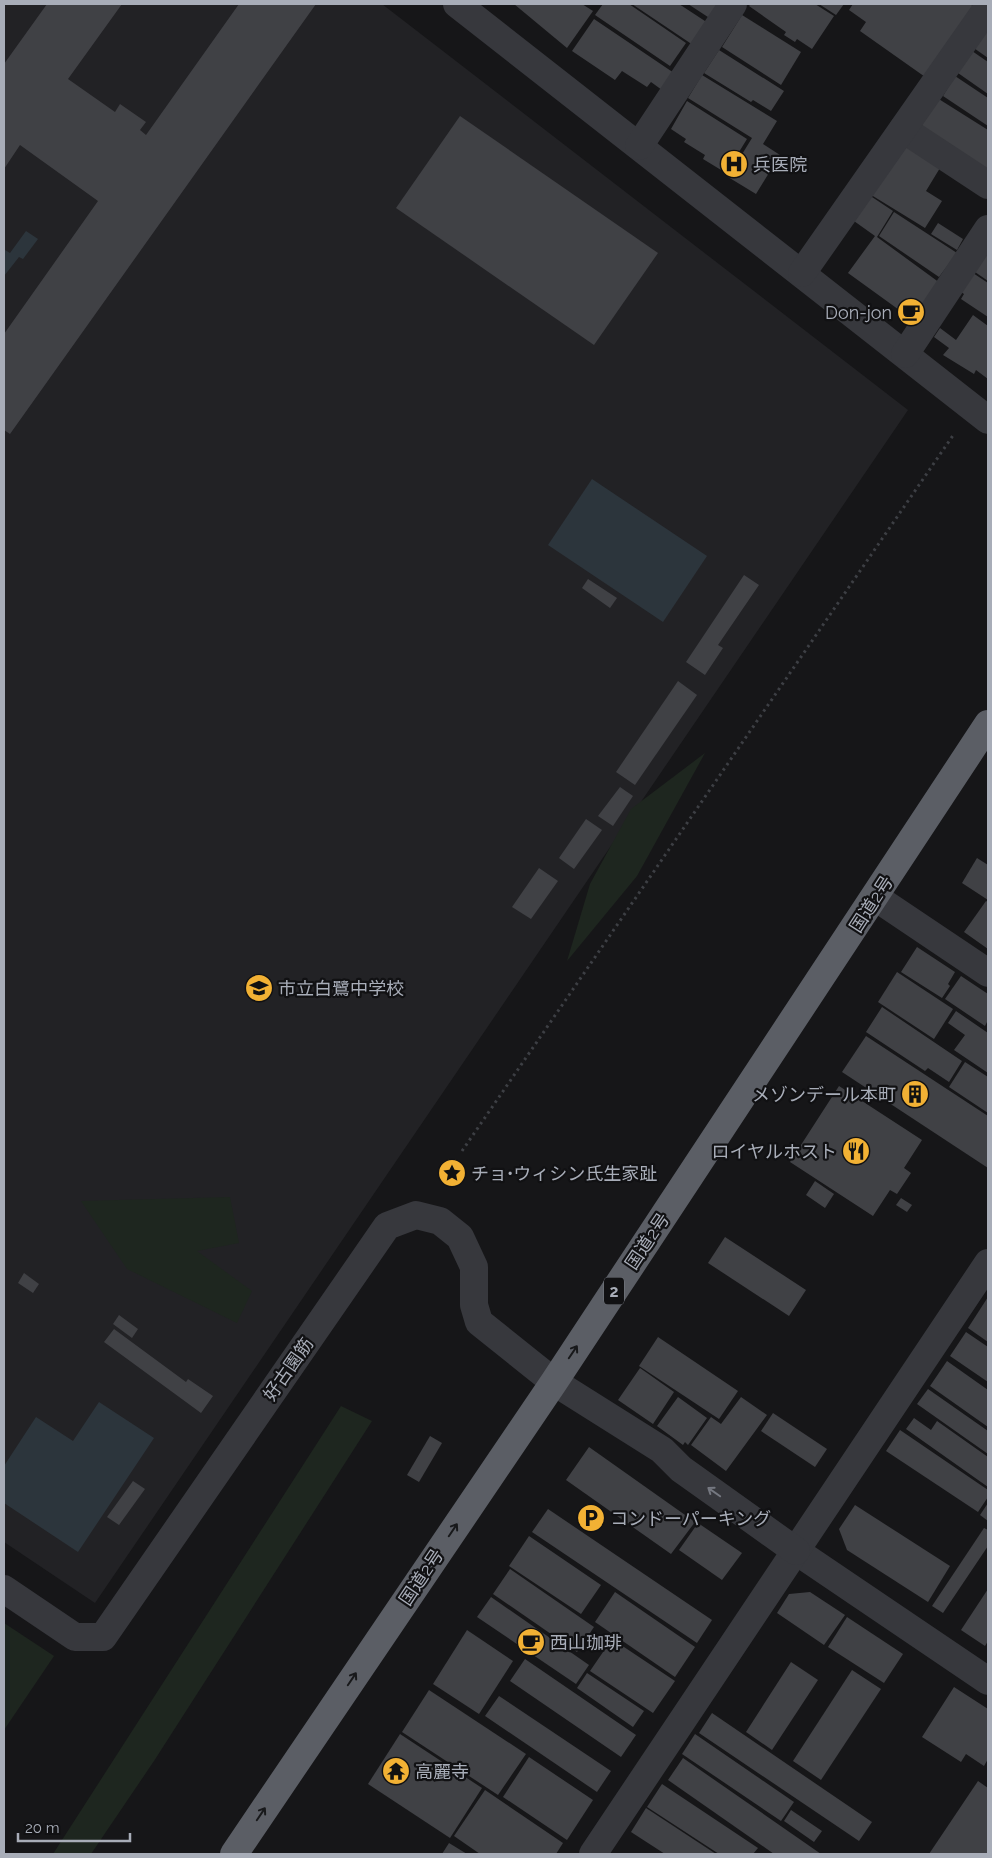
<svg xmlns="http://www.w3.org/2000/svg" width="992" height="1858" font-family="Raleway,'Noto Sans JP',sans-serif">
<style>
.built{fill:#222225}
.green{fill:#1e261f}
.water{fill:#2c353c}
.building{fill:#404145}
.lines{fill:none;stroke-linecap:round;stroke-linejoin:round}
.path{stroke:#3d3f44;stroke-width:3;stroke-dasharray:2.5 4;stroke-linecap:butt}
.minor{stroke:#37383d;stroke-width:28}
.tertiary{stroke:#37383d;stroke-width:28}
.trunk{stroke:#5b5e65;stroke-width:28}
.oneway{stroke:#18191b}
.oneway2{stroke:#757881}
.labels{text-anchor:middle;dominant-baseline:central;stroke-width:4.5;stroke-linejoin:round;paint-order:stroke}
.shield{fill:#111113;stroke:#7b7e86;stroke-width:1}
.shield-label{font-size:16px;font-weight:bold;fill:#a8adb8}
.poi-label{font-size:18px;fill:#a8adb8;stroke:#111113;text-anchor:start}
.street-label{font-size:18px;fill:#a8adb8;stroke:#111113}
</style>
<rect width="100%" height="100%" fill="#161618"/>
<polygon class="built" points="4,4 382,4 908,410 95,1603 4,1542"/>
<g class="green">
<polygon points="705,753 637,876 567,961 590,884 631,809"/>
<polygon points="230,1197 239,1243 197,1251 252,1291 237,1323 127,1269 81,1201"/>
<polygon points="341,1406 372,1421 154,1761 91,1854 53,1854"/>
<polygon points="4,1623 54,1656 4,1730"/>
</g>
<g class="water">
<polygon points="26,231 38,239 23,259 19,257 4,276 4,252 5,250 10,253"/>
<polygon points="592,479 707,556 663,622 548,545"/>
<polygon points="99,1402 154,1438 78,1552 4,1503 4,1466 36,1417 73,1441"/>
</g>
<g class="building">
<polygon points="47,4 122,4 68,79 115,112 120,104 146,122 140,130 146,135 239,4 316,4 10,434 4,430 4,334 98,201 20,145 4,169 4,64"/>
<polygon points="514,4 582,4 593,11 567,48"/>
<polygon points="603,4 629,4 686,43 670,66 595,15"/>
<polygon points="632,4 679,4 708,23 693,45"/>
<polygon points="688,4 721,4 711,19"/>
<polygon points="751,4 815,4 834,16 812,49 797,39 795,42 784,35 786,32 749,6"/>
<polygon points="819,4 844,4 836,15"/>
<polygon points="853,4 970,4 977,9 928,79 860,31 866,22 849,10"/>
<polygon points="742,15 801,52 781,85 722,47"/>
<polygon points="594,19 674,73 662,90 651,82 647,87 622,71 615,80 572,51"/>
<polygon points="988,21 988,58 971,46"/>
<polygon points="719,50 784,91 771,111 753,100 751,102 704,73"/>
<polygon points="972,51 988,62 988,94 958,73"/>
<polygon points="702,75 777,121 763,144 780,155 756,194 728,177 752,138 688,98"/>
<polygon points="955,76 988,98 988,126 943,96"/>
<polygon points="934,96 988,130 988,180 912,128"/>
<polygon points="687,101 747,139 726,173 703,159 705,155 684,142 686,139 671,129"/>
<polygon points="460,116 658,253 594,345 396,208"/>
<polygon points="902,138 943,163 926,191 942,201 925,228 868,193"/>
<polygon points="866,193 893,211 877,237 940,283 913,320 848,273 875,236 847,216"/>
<polygon points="894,212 957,253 939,277 879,236"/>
<polygon points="938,223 963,239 957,250 931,234"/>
<polygon points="988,251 988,281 975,272"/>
<polygon points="973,273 988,283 988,317 961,299 964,294 961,292"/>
<polygon points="973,315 988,326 988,379 976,370 974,374 943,355 949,348 934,337 940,328 956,340"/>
<polygon points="744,575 759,585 718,645 723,648 705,675 686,662"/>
<polygon points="588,579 617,598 610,608 582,588"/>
<polygon points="678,681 697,695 635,785 616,772"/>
<polygon points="620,787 633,796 613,826 598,816"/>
<polygon points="586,819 602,830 574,869 559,858"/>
<polygon points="977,858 988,865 988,900 962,883"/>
<polygon points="539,868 558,881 531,919 512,907"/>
<polygon points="986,901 988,902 988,949 964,932"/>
<polygon points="917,947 955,972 948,984 950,986 942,998 901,972"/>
<polygon points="897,972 953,1009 934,1039 878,1002"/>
<polygon points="961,976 988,994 988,1020 985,1026 945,999"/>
<polygon points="882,1007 962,1061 949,1082 928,1068 925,1071 866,1032"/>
<polygon points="956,1011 988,1033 988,1073 954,1050 965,1035 948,1023"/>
<polygon points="866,1036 988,1116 988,1168 842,1072"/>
<polygon points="965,1062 988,1077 988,1113 949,1087"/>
<polygon points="839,1086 922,1140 904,1168 911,1173 897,1194 890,1190 873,1216 790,1162"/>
<polygon points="815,1181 834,1194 825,1208 806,1195"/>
<polygon points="901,1198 912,1205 907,1212 896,1205"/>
<polygon points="725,1237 806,1290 789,1316 708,1263"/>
<polygon points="24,1273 39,1284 33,1293 18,1283"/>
<polygon points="988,1297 988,1342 968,1328"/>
<polygon points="119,1315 138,1329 132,1338 113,1324"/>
<polygon points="114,1329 186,1382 188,1379 213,1396 201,1413 104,1342"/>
<polygon points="966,1332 988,1347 988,1382 950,1356"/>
<polygon points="658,1337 738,1391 719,1419 639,1366"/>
<polygon points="947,1361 988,1390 988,1427 930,1386"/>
<polygon points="640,1368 674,1392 653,1424 618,1400"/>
<polygon points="928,1389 988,1431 988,1454 917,1404"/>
<polygon points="678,1397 707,1418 688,1445 685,1442 683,1445 657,1426"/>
<polygon points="741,1397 767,1415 726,1471 691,1445 711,1417 721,1424"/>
<polygon points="773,1413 827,1449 815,1467 761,1431"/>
<polygon points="914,1418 931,1430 937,1421 988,1457 988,1487 906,1429"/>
<polygon points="900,1430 988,1490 988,1497 978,1512 886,1451"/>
<polygon points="430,1436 442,1443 419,1482 407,1475"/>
<polygon points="589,1447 695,1522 671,1554 566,1480"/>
<polygon points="133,1481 145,1489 119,1525 107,1517"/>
<polygon points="988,1503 988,1521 980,1515"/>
<polygon points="855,1505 950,1566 928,1602 847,1550 839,1529"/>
<polygon points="548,1509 712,1620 697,1643 532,1532"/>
<polygon points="698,1523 742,1553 722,1580 679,1550"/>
<polygon points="984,1528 988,1530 988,1546 943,1613 932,1606"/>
<polygon points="529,1536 601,1585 581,1614 509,1566"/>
<polygon points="510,1569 594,1627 577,1652 493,1594"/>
<polygon points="988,1589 988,1641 985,1646 961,1630"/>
<polygon points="615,1592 695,1647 675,1677 595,1622"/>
<polygon points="810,1592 845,1615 824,1645 777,1613 789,1594"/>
<polygon points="491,1597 589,1665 576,1684 477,1617"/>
<polygon points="847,1617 903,1654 884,1683 828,1647"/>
<polygon points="467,1630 513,1661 479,1714 433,1684"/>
<polygon points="612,1639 675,1681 653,1713 590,1671"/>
<polygon points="525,1659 636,1735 621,1757 510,1681"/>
<polygon points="791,1662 818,1680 772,1750 746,1732"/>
<polygon points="852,1670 881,1689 821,1780 793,1761"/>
<polygon points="587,1673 644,1711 633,1727 577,1688"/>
<polygon points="954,1687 988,1709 988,1759 984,1766 966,1754 961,1762 922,1737"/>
<polygon points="429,1690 526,1754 498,1795 402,1732"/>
<polygon points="499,1696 611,1771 597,1792 485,1716"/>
<polygon points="712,1713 872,1822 859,1841 699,1733"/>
<polygon points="400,1734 482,1788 450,1838 368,1784"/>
<polygon points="695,1734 794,1802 781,1821 682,1754"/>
<polygon points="529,1757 593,1800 567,1840 503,1797"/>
<polygon points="683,1758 821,1854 774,1854 668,1780"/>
<polygon points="978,1781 988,1788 988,1854 929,1854"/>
<polygon points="662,1784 758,1848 753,1854 719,1854 647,1807"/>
<polygon points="485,1790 563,1843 556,1854 480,1854 454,1836"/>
<polygon points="646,1808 716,1854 665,1854 631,1832"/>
<polygon points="791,1810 822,1831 814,1842 784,1821"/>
<polygon points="449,1843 467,1854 442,1854"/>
</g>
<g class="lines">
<polyline class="path" points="462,1151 954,434"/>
<g class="minor">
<polyline points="457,4 988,420"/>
<polyline points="903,129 988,185"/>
<polyline points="639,146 733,4"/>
<polyline points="802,273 988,7"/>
<polyline points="905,354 988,229"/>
<polyline points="875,897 988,973"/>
<polyline points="796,1551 988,1681"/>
<polyline points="4,1589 75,1637 103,1637 387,1226 416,1215 440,1221 460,1237 474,1267 474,1305 479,1322 554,1382"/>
<polyline points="593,1854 988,1263"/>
</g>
<polyline class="tertiary" points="554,1382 662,1450 681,1469 796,1551"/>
<polyline class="trunk" points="234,1854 554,1382 988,724"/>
</g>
<defs><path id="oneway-shaft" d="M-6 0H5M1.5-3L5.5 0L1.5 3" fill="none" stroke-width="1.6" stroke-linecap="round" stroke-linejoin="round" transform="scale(1.25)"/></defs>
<g class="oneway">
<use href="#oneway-shaft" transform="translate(573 1352) rotate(-56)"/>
<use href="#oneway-shaft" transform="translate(453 1530) rotate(-56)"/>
<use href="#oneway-shaft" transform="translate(352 1679) rotate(-56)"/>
<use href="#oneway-shaft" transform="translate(261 1814) rotate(-56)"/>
</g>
<use class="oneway2" href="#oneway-shaft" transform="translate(714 1492) rotate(-145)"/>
<defs>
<g id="hospital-disc" transform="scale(1.4375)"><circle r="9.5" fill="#f2b134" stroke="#111113"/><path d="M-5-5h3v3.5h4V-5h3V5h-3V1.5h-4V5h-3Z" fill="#111"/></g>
<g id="cafe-disc" transform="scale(1.4375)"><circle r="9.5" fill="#f2b134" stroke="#111113"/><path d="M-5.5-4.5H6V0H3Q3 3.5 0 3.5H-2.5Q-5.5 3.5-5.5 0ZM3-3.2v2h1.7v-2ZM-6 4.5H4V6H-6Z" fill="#111"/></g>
<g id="school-disc" transform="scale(1.4375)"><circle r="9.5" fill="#f2b134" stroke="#111113"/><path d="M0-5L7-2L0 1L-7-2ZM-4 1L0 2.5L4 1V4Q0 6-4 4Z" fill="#111"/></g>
<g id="building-disc" transform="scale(1.4375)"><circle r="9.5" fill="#f2b134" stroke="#111113"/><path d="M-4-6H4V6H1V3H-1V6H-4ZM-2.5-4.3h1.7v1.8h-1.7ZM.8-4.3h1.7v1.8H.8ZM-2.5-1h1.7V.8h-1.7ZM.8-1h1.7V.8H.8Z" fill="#111"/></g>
<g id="restaurant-disc" transform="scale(1.4375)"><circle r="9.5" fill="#f2b134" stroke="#111113"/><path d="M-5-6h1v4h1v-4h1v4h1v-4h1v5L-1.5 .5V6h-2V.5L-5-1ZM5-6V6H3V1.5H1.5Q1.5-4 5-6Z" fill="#111"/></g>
<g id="sight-disc" transform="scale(1.4375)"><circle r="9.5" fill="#f2b134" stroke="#111113"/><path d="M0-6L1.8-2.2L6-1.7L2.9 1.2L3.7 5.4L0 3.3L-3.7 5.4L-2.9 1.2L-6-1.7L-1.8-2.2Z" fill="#111"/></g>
<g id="parking-disc" transform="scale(1.4375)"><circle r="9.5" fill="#f2b134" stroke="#111113"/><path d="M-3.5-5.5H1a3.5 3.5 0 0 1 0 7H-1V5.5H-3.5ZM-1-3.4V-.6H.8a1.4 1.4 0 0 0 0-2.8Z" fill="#111"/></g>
<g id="temple-disc" transform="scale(1.4375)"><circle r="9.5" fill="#f2b134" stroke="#111113"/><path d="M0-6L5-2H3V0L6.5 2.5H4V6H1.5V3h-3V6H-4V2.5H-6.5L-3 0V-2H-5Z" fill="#111"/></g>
</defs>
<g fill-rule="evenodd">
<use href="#hospital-disc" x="734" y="164"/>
<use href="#cafe-disc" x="911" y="312"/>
<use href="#school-disc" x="259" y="988"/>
<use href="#building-disc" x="915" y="1094"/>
<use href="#restaurant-disc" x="856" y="1151"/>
<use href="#sight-disc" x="452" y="1173"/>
<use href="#parking-disc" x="591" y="1518"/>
<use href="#cafe-disc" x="531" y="1642"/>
<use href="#temple-disc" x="396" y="1771"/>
</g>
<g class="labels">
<rect class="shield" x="604" y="1277.5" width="20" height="27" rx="4"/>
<g class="shield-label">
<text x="614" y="1291">2</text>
</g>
<g class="poi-label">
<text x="753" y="164">兵医院</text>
<text x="892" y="312" text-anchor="end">Don-jon</text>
<text x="278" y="988">市立白鷺中学校</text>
<text x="896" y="1094" text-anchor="end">メゾンデール本町</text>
<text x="837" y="1151" text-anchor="end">ロイヤルホスト</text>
<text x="471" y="1173">チョ•ウィシン氏生家趾</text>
<text x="610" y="1518">コンドーパーキング</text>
<text x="550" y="1642">西山珈琲</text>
<text x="415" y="1771">高麗寺</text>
</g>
<g class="street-label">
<text transform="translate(871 904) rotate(-57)">国道2号</text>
<text transform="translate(647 1241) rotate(-56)">国道2号</text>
<text transform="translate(288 1369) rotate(-55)">好古園筋</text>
<text transform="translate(421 1577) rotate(-56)">国道2号</text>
</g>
</g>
<rect width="992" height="1858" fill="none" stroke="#a8adb8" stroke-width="10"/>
<path d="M18 1833v8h112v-8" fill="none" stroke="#a8adb8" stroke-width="2.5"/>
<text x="25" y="1833" font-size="15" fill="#a8adb8" stroke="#111113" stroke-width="4" paint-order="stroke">20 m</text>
</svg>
